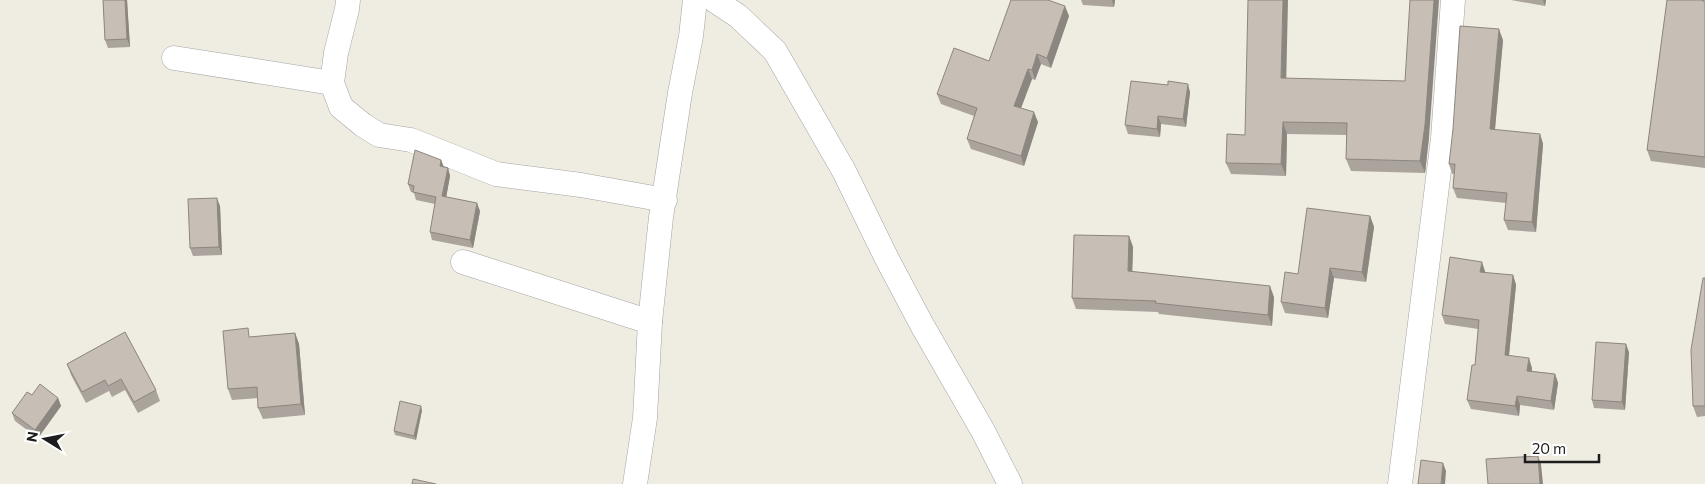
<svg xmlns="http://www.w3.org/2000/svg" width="1705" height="484" font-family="Commissioner,sans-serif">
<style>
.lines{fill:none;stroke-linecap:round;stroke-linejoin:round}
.street-casing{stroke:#a4a4a4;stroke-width:25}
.street{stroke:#fff;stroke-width:24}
.wall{fill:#aba49c}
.shaded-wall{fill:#8b867f}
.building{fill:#c7bfb5;stroke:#8b867f}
</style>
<rect width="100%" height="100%" fill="#efece2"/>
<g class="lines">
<g class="street-casing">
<g id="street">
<polyline points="348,0 347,9 336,53 332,83 341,107 363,125 379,135 411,140 496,174 581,185 665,200"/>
<polyline points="714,0 738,16 775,51 844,171 887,259 922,325 983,431 1010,484"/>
<polyline points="174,58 332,83"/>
<polyline points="463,262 650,322"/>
<polyline points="635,484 645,418 650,322 661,217 680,93 691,36 695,0"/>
<polyline points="1400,484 1443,138 1453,0"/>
</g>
</g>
<use href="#street" class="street"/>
</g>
<g class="wall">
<polygon points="103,0 127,0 130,47 108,48 105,40"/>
<polygon points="1081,0 1115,0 1114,7 1083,5"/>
<polygon points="1511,0 1546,0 1545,6"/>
<polygon points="1667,0 1704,0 1705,1 1705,168 1651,161 1647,150"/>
<polygon points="1069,16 1051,68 1041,64 1035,80 1032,79 1021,108 1038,122 1024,166 971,149 967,139 974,116 941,104 937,94 989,61"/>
<polygon points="1503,40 1495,130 1540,134 1543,144 1536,232 1508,230 1504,220 1506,203 1457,198 1453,188 1454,174 1452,174 1449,164"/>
<polygon points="1286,78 1429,137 1425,173 1351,171 1346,159 1347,135 1287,134 1286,176 1231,174 1226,163 1245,135"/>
<polygon points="1190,92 1186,127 1161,124 1160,137 1128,134 1125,125"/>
<polygon points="441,160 444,167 448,168 450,176 446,197 480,211 473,248 432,240 430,232 435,204 416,200 414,193 411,192 408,184"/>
<polygon points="220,206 222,255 193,256 190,248"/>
<polygon points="1370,216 1374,227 1366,282 1334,278 1328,318 1285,313 1281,302 1298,274"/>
<polygon points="1129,236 1133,247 1132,272 1274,297 1272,326 1159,314 1158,312 1076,309 1072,298"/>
<polygon points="1485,271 1485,273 1513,275 1516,285 1509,356 1532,368 1532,371 1555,374 1558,383 1554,410 1520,405 1519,416 1471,409 1467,400 1475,365 1478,329 1445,324 1442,315"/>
<polygon points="1705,278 1705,416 1697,417 1693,406"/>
<polygon points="125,332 156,390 160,401 138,413 125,390 112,397 109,391 86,403 71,375 67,364"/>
<polygon points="295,333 299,344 305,415 263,419 258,408 258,398 232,400 228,389 251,337"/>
<polygon points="1629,352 1625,410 1594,408 1592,400"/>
<polygon points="32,395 58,398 61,406 38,438 15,421 12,413"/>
<polygon points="422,410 416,440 395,435 394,431"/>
</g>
<g class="shaded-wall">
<polygon points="125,0 127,0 130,47 127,39"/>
<polygon points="1112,0 1115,0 1114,7"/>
<polygon points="1283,0 1288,0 1286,90 1281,78"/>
<polygon points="1434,0 1439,0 1429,137 1425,173 1420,161"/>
<polygon points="1543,0 1546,0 1545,6"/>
<polygon points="1065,6 1069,16 1051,68 1047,58"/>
<polygon points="1499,29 1503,40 1494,139 1490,129"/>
<polygon points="1037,54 1041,64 1035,80 1032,70"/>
<polygon points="1028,69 1032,79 1018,116 1014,106"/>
<polygon points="1188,84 1190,92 1186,127 1183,119"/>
<polygon points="1034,112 1038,122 1024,166 1021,156"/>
<polygon points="1158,116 1161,124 1160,137 1157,129"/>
<polygon points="1283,122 1287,134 1286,176 1281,164"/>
<polygon points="1540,134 1543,144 1536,232 1532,222"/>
<polygon points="441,160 444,168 440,166"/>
<polygon points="448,168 450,176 445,204 442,196"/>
<polygon points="217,198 220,206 222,255 219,247"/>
<polygon points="477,203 480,211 473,248 470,240"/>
<polygon points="1370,216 1374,227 1366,282 1362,272"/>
<polygon points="1129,236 1133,247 1132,282 1128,271"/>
<polygon points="1482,262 1485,271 1484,282 1480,272"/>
<polygon points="1330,268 1334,278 1328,318 1325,308"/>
<polygon points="1513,275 1516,285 1508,364 1505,355"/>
<polygon points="1270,286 1274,297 1272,326 1268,315"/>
<polygon points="295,333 299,344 305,415 301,404"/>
<polygon points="1626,344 1629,352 1625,410 1622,402"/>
<polygon points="1529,358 1532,368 1530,380 1527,371"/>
<polygon points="1555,374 1558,383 1554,410 1551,401"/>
<polygon points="1517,396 1520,405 1519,416 1515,406"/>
<polygon points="58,398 61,406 38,438 35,430"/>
<polygon points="421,406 422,410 416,440 414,436"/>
<polygon points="1538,456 1541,464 1543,484 1540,484"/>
<polygon points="1443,463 1446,471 1445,484 1441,484"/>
</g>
<g class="building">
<polygon points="103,0 125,0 127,39 105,40"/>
<polygon points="1011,0 1048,0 1065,6 1047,58 1037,54 1032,70 1028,69 1014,106 1034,112 1021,156 967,139 977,108 937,94 954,48 989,61"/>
<polygon points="1248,0 1283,0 1281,78 1405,81 1410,0 1434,0 1425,125 1420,161 1346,159 1347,123 1283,122 1281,164 1226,163 1227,134 1245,135"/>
<polygon points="1667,0 1703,0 1702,1 1705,1 1705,157 1647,150"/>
<polygon points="1460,26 1499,29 1490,129 1540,134 1532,222 1504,220 1507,193 1453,188 1455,164 1449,164 1453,129"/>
<polygon points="1131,81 1168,85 1168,81 1188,84 1183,119 1158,116 1157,129 1125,125"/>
<polygon points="415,150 441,160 440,166 448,168 442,196 477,203 470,240 430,232 436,197 413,192 414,186 408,184"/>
<polygon points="217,198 219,247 190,248 188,199"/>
<polygon points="1307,208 1370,216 1362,272 1330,268 1325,308 1281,302 1285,272 1298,274"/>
<polygon points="1074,235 1129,236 1128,271 1270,286 1268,315 1155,303 1156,301 1072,298"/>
<polygon points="1450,257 1482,262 1480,272 1513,275 1505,355 1529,358 1527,371 1555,374 1551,401 1517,396 1515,406 1467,400 1472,365 1475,365 1479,320 1442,315"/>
<polygon points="1703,278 1705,278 1705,406 1693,406 1691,350"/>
<polygon points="248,328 249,337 295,333 301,404 258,408 257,387 228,389 223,331"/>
<polygon points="125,332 156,390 134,402 121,379 108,386 105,380 82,392 67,364"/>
<polygon points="1596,342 1626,344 1622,402 1592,400"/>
<polygon points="40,384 58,398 35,430 12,413 27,392 32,395"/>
<polygon points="400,401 421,406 414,436 394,431"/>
<polygon points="1538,456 1540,484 1488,484 1486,459"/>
<polygon points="1421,460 1443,463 1441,484 1418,484"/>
<polygon points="413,479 436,484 412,484"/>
</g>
<g transform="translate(45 439) rotate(280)" stroke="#ffffff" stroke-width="4" paint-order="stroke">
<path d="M0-4L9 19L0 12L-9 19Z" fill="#1d1d1d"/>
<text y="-8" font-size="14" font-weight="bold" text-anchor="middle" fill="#1d1d1d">N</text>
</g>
<path d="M1525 454v8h74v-8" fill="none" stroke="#1d1d1d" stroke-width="2.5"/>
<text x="1532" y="454" font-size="15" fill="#1d1d1d" stroke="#ffffff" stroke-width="4" paint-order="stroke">20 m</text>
</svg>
